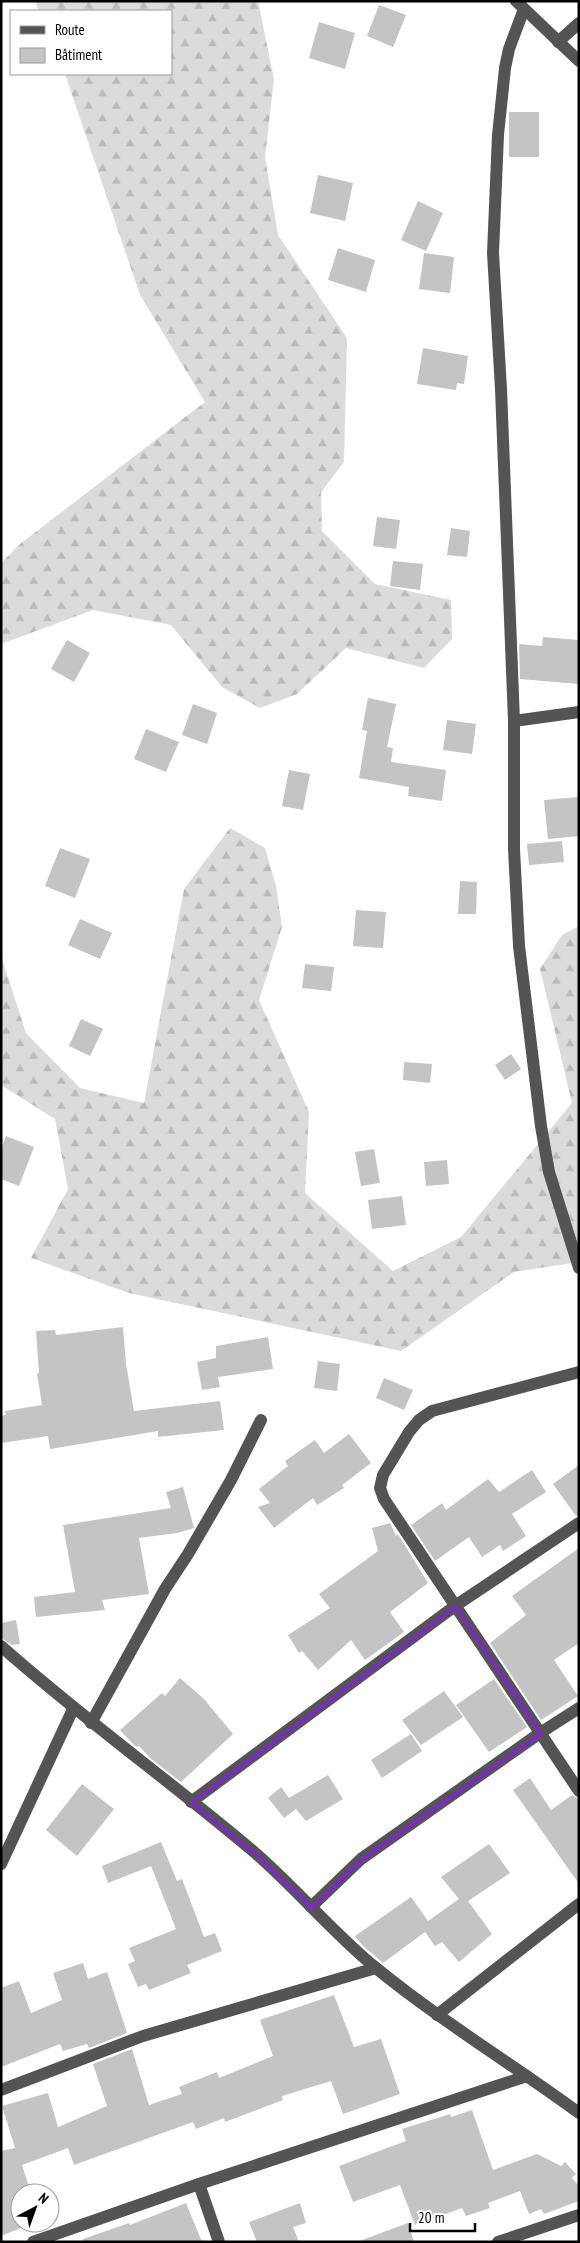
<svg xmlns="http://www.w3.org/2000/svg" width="580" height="2243" font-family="'PT Sans Narrow',sans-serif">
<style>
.forest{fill:url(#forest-firs)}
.building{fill:#c4c4c4}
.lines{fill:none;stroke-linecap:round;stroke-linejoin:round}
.minor{stroke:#545454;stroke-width:12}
.marked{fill:none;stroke:#7b2cbf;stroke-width:4;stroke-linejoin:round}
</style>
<defs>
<pattern id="forest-firs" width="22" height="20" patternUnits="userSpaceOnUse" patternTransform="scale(1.25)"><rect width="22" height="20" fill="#dbdbdb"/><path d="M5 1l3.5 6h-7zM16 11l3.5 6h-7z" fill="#bababa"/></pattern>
</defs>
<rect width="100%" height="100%" fill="#fff"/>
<g class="forest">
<polygon points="35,1 258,1 274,79 265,157 278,235 347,338 344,462 321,492 322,531 375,584 451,600 452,639 424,668 346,648 297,694 260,708 222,687 171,625 93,610 1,644 1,563 20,544 205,402 140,295 65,74 171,74 171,11 39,11"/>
<polygon points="230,828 265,848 276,886 282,927 259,1000 309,1112 305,1193 393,1271 461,1237 572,1103 540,969 562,935 579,926 579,1262 514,1272 401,1351 129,1293 31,1258 68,1189 55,1119 1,1085 1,956 26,1033 80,1088 144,1103 184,889"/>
</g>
<g class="building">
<polygon points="379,5 406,15 393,47 367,36"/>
<polygon points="319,22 355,33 345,69 309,58"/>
<rect x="509" y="112" width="30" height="45"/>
<polygon points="318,175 353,183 345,221 310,213"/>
<polygon points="418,201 443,213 426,251 401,240"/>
<polygon points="338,248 375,260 366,292 328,280"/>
<polygon points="424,253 454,257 450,293 419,289"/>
<polygon points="423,348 468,356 464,384 457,383 456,390 417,384"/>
<polygon points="377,517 400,520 396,549 373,546"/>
<polygon points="451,528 470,531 467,557 447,555"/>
<polygon points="393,561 423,564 420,590 390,586"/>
<polygon points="543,637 579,640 579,684 520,679 519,644 542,646"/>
<polygon points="67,640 90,653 74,682 51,669"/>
<polygon points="368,698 396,704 387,747 393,748 391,762 446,770 442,801 408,796 409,787 359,778 367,731 362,730"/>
<polygon points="193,704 217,713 207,744 182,735"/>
<polygon points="447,720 476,724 472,754 443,750"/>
<polygon points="146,729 179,742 166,772 134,759"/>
<polygon points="289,770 310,774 303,810 282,806"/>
<polygon points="579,797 579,836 548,839 544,800"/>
<polygon points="562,841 564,862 529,865 527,844"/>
<polygon points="60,848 90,859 75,898 45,886"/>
<polygon points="460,881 477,882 476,914 458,914"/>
<polygon points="356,910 386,912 383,948 353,946"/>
<polygon points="80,919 112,933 100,959 68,945"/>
<polygon points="305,964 334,967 331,991 302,988"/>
<polygon points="81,1019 103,1029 90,1056 69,1046"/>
<polygon points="511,1054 521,1069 505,1080 495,1065"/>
<polygon points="404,1062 432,1064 430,1083 403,1080"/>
<polygon points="6,1136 34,1147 19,1186 1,1179 1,1149"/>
<polygon points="374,1149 380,1183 361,1186 355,1152"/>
<polygon points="447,1160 449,1184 426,1186 424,1162"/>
<polygon points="402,1196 406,1225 372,1229 368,1200"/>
<polygon points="123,1327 126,1364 134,1411 220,1401 224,1430 158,1437 158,1431 50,1449 48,1436 1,1443 1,1416 6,1415 5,1411 42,1405 37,1373 39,1373 36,1331 55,1330 56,1335"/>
<polygon points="268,1337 273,1369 218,1377 220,1387 202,1390 197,1362 216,1358 216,1346"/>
<polygon points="318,1361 340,1364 337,1391 314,1388"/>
<polygon points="384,1378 413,1390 404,1410 376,1398"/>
<polygon points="349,1434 371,1463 342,1485 344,1488 317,1505 313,1498 274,1528 258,1507 270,1503 259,1489 288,1466 285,1461 315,1440 324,1453"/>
<polygon points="579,1465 579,1515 576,1516 553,1484"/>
<polygon points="532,1470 546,1492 512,1514 526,1536 503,1551 500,1545 482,1557 469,1537 435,1561 411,1525 442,1503 446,1510 488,1479 499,1492"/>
<polygon points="183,1487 194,1528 177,1533 139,1538 149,1594 102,1600 105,1610 36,1617 34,1597 75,1592 63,1525 171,1508 166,1492"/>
<polygon points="390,1523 396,1536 398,1534 428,1583 390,1612 404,1632 365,1660 351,1640 318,1670 302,1651 299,1653 288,1635 330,1608 319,1594 378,1551 372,1528"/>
<polygon points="579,1548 579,1643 554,1660 578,1696 541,1720 490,1643 526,1615 512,1596"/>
<polygon points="16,1620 20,1644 12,1645 1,1638 1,1623"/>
<polygon points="180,1678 204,1699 233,1734 181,1782 150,1758 139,1746 137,1747 132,1743 120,1730 162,1693 165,1696"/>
<polygon points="494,1679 527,1727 489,1752 456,1705"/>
<polygon points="444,1691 463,1717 421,1745 402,1720"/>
<polygon points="411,1734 422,1751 382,1778 371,1760"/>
<polygon points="328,1775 343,1799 306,1821 296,1809 284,1818 268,1798 281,1787 289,1798"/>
<polygon points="530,1778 551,1810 572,1795 579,1799 579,1884 513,1790"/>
<polygon points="82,1784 114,1809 77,1856 46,1830"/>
<polygon points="161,1842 177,1881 182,1879 204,1937 215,1933 222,1951 187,1965 191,1973 149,1990 146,1984 138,1987 128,1964 135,1961 129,1948 176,1929 151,1866 108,1883 102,1866"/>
<polygon points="489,1844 510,1873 468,1901 492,1934 459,1962 442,1942 435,1946 425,1932 383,1963 362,1945 355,1936 411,1897 428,1921 459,1899 441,1877"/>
<polygon points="83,1963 88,1979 107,1972 127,2033 89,2048 87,2044 63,2051 60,2044 1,2067 1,1988 19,1981 31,2013 62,2000 53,1973"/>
<polygon points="334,1995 354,2047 381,2039 400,2094 343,2114 331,2081 282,2096 283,2100 225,2122 224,2118 196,2129 193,2122 74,2165 68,2148 22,2165 31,2193 19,2193 20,2223 31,2224 1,2236 1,2151 15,2148 2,2106 48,2093 58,2127 107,2106 93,2064 132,2049 149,2105 182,2094 179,2087 217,2072 219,2078 273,2056 260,2020"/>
<polygon points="472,2110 493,2170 537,2154 561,2166 565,2162 576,2174 572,2178 579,2186 579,2201 544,2214 541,2209 529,2214 520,2191 488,2203 490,2208 466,2216 462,2208 415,2225 400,2185 353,2202 339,2166 406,2141 402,2129 450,2114 451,2117"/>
<polygon points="186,2203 202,2242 83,2242 83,2239 129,2223 130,2225"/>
<polygon points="300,2203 306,2223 293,2227 299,2242 257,2242 249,2222"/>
<polygon points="408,2223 414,2242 363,2242 362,2240"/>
</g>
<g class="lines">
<g class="minor">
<polyline points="516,1 579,61"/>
<polyline points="524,9 509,49 505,68 498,135 493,253 501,389 514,721 514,849 519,946 541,1126 549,1172 579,1268"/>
<polyline points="558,42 579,23"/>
<polyline points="514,721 579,712"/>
<polyline points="579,1372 432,1411 419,1420 409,1432 383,1475 380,1488 384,1499 579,1791"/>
<path d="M1,1646C82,1718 170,1781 253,1851C296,1888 332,1932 376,1968C441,2021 512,2064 579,2113"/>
<polyline points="91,1723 165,1589 188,1554 231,1480 261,1420"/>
<polyline points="191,1802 455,1606 579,1523"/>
<polyline points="1,1864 73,1709"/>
<polyline points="311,1907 361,1859 540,1733 579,1708"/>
<polyline points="437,2015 579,1904"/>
<polyline points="1,2090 143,2036 376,1968"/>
<polyline points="199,2184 219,2242"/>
<polyline points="33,2242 199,2184 527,2076"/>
<polyline points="498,2242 579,2215"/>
</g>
</g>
<path class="marked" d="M455,1606L540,1733L361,1859L311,1907L254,1853L191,1802Z"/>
<rect width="580" height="2243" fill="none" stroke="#000000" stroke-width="5"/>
<rect x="10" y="10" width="162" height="65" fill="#ffffff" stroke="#999999"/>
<rect x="20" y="26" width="25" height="8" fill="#545454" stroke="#999999"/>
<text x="55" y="35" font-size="15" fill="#000000">Route</text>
<rect x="20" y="48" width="25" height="15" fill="#c4c4c4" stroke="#999999"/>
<text x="55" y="60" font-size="15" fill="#000000">Bâtiment</text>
<g transform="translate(35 2208) rotate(41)"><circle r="24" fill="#ffffff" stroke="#999999"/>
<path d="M0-4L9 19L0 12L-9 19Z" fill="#000000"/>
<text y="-8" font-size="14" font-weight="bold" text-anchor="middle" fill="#000000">N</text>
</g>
<path d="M410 2223v8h65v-8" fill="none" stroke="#000000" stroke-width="2.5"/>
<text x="418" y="2223" font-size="15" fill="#000000" stroke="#ffffff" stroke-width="4" paint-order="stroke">20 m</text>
</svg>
